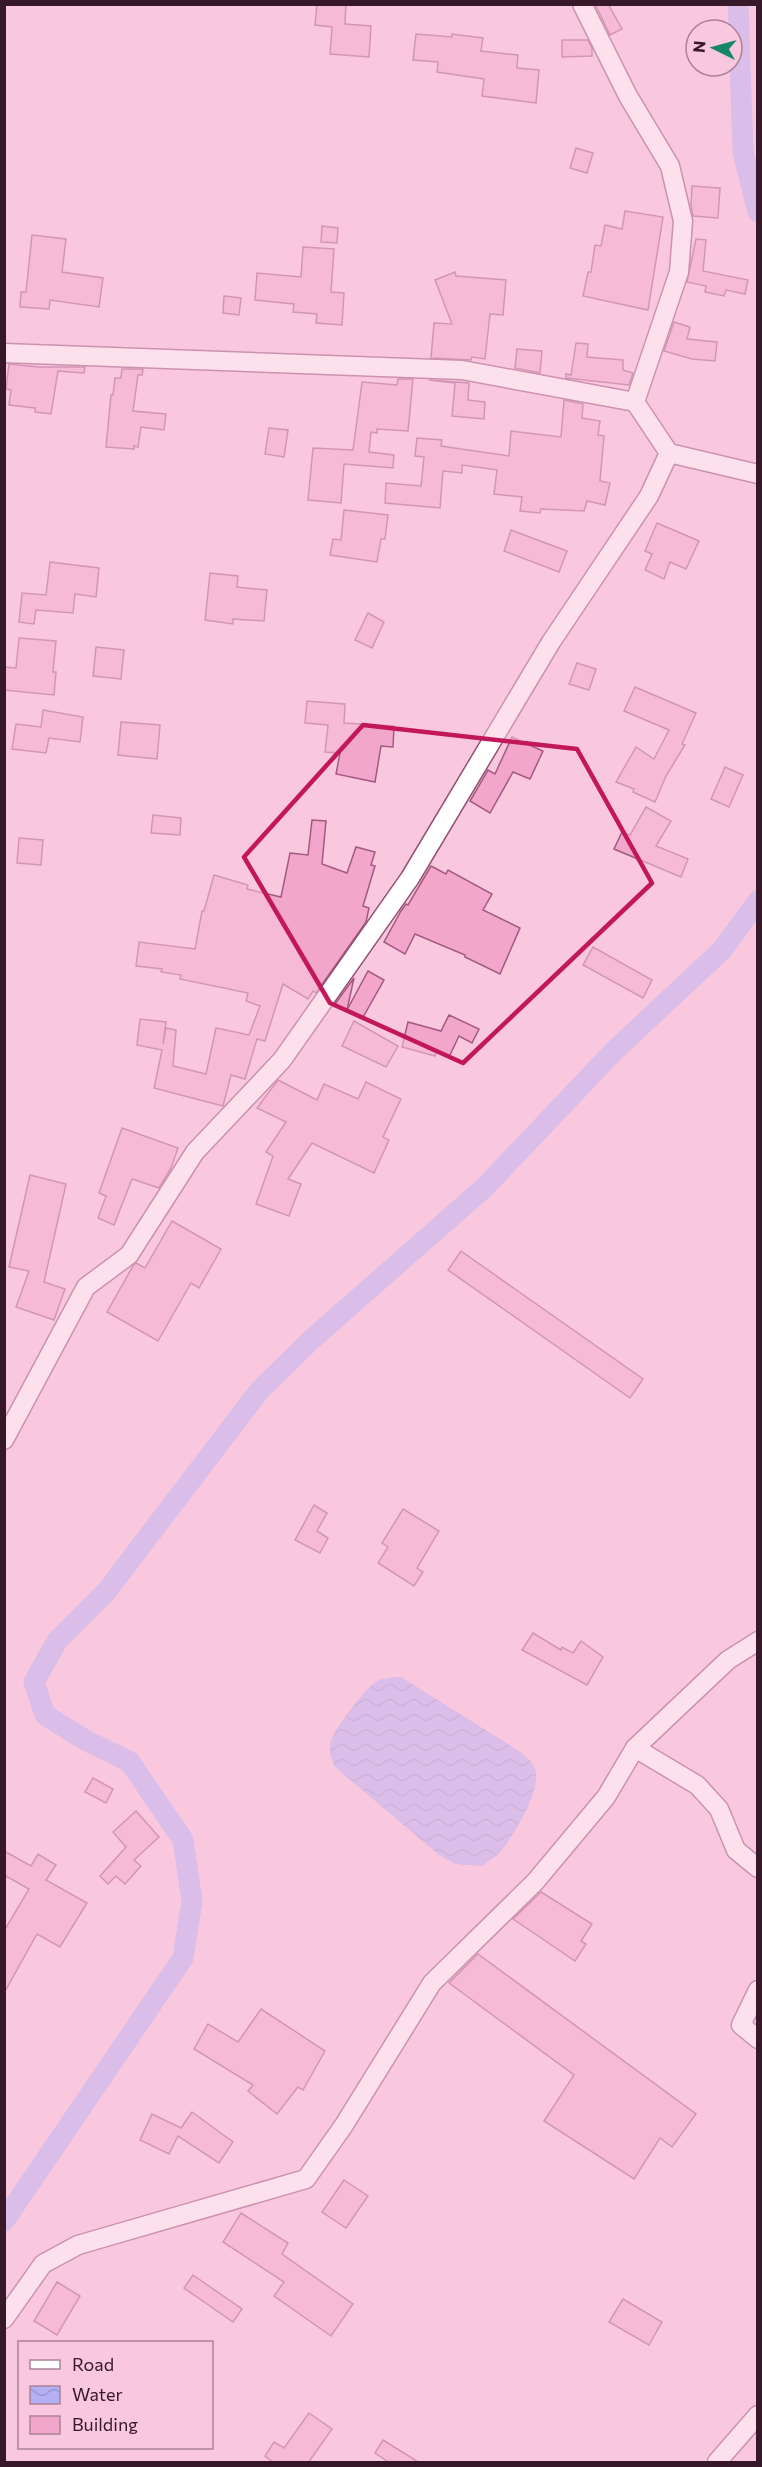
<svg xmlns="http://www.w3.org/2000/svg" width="762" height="2467" font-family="Commissioner,sans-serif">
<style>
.water{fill:url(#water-waves)}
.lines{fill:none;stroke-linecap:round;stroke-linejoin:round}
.canal{stroke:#b5aff6;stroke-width:21}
.building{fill:#f2a6cc;stroke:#a35a81;stroke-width:1.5}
.street-casing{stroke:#964f75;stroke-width:21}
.street{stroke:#fff;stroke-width:18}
.marked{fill:none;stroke:#c2185b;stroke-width:4.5;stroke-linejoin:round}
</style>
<defs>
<pattern id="water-waves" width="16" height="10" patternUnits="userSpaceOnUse" patternTransform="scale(1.5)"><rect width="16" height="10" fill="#b5aff6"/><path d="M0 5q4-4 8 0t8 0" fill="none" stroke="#9c96d3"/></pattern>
</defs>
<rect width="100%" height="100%" fill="#f9c8df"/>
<path class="water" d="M392,1677H401L519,1751C525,1756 532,1761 535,1769C542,1790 514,1835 501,1851C496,1857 488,1861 482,1866L456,1864L439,1855L335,1767C332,1760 329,1752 330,1744C331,1733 364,1690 374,1683C379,1679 385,1679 392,1677Z"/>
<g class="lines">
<g class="canal">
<polyline points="738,4 743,152 758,212"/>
<polyline points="4,2221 183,1958 192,1901 183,1840 130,1762 87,1741 45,1715 34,1682 57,1641 106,1592 259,1391 311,1340 485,1187 613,1052 722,950 758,901"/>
</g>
</g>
<g class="building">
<polygon points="317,4 346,4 345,24 371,26 369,57 330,54 332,27 315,25"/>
<polygon points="595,4 608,4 622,29 610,35"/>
<polygon points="416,34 452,37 452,34 483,38 481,51 518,55 517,68 539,70 536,103 482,96 484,79 437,72 438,62 413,60"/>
<polygon points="562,40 588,40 592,48 592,56 562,57"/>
<polygon points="576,148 593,153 587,173 570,168"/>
<polygon points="692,186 720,188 718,218 693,216 691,206"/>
<polygon points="625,211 663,217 648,310 583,296 588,272 591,272 595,245 601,246 605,225 622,229"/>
<polygon points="322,226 338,228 337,243 321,242"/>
<polygon points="32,235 66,239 62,272 103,278 99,307 50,300 49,309 20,307 21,292 26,292"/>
<polygon points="696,239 706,240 703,271 748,280 745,294 726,290 724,296 705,292 706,286 687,282"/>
<polygon points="303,247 334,249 331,292 344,293 342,325 316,323 317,314 293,312 294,304 255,300 257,273 301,277"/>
<polygon points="455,272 456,276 506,280 503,315 490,314 485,359 472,357 471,360 431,358 434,323 452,324 435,280"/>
<polygon points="224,296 241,298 239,315 223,313"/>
<polygon points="674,322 690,327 687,339 717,342 715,361 692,359 664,351"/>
<polygon points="576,343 588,344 587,357 623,360 623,370 633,373 629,385 566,378 566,374 571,375"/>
<polygon points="517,349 542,351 540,373 515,368"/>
<polygon points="9,364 39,367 85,367 84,373 58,371 51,414 35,412 35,408 9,405 11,390 6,389"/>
<polygon points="122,369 143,369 142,375 138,375 133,411 166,414 164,430 141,427 138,447 134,446 134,449 106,447 111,395 113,395 115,378 121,378"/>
<polygon points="398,379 413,379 408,431 377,429 377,433 371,432 369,452 394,455 393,468 344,464 341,503 308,500 313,448 353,450 362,382 397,385"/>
<polygon points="429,380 469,383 468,400 485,402 484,419 452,416 455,383"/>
<polygon points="564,400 583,404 582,418 600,421 598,435 604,436 600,481 610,483 605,505 587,501 584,511 541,509 540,513 520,511 522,497 494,494 497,470 462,465 462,473 443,471 440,508 385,503 386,483 421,486 424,457 415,456 417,438 442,440 441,446 509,456 511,431 561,437"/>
<polygon points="269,428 288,430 284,457 265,454"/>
<polygon points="344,510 388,515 385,539 381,539 377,562 330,555 333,539 341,540"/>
<polygon points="657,523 699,541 686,569 670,562 664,579 645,570 652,554 645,551"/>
<polygon points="511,530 567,551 559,572 504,551"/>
<polygon points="50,562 99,568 96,597 75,594 73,613 36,610 34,624 19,622 22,593 46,595"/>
<polygon points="210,573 238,576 237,587 267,590 264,621 233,619 233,624 205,620"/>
<polygon points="368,613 384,622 372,648 355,640"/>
<polygon points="19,638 56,641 53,672 56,672 54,695 4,690 4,667 16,668"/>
<polygon points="96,647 124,650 121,679 93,676"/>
<polygon points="577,663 596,669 589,690 569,684"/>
<polygon points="635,687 696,713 682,744 685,745 666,776 655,802 633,792 634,789 616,782 636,747 654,759 669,730 624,711"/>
<polygon points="307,701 345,704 344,723 394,726 393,747 381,746 375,782 336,774 340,753 325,752 328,725 305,723"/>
<polygon points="43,710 83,717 80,742 49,738 46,753 12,749 16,724 41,727"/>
<polygon points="121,722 160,725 157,759 118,755"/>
<polygon points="512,737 543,751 530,779 513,772 490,813 470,801 488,770 495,774"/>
<polygon points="725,767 743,775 729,807 711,799"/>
<polygon points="646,807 671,821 656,846 688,859 681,877 614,849 622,832 630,835"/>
<polygon points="153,815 181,818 180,835 151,833"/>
<polygon points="312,820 326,821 322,864 347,873 356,847 375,852 371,865 375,866 363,906 369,908 366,922 316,993 313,991 308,999 283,984 265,1041 257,1039 245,1079 231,1075 223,1106 154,1088 162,1050 137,1045 140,1019 166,1022 163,1044 166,1028 176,1030 173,1066 206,1074 216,1028 249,1035 260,1006 246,1001 248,993 180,979 181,975 161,972 162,969 136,966 139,942 195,949 202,911 204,911 214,875 248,885 247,889 281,897 290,853 308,855"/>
<polygon points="19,838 43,840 41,865 17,863"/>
<polygon points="431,866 446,874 448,870 492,894 483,910 520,928 500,974 465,957 465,955 415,934 405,954 384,942 401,911 406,904 408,905"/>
<polygon points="593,947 652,980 643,998 583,965"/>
<polygon points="368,971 384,980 362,1019 347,1010"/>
<polygon points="354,978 347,1010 335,1004"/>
<polygon points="449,1015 479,1029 472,1043 459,1036 449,1057 436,1052 435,1056 402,1047 408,1022 441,1031"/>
<polygon points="354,1021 398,1046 386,1067 342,1046"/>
<polygon points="278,1080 317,1100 324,1084 358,1099 366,1082 401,1099 383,1137 389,1140 374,1173 312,1143 288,1179 301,1184 289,1216 256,1204 273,1156 266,1152 286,1122 257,1108"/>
<polygon points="122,1128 178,1148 171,1168 159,1188 132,1179 114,1225 98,1218 106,1196 99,1193"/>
<polygon points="30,1175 66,1184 44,1282 65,1289 54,1320 16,1307 29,1271 9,1267"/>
<polygon points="172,1221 221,1249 199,1288 191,1283 158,1341 107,1312 133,1266 136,1263 145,1268"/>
<polygon points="461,1251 643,1379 630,1398 448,1270"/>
<polygon points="314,1505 327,1513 317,1531 328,1538 320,1553 295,1540"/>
<polygon points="403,1509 439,1531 417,1568 423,1572 414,1586 378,1563 388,1547 382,1543"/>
<polygon points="533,1633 561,1650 562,1647 573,1653 581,1641 603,1657 587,1685 522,1650"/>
<polygon points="93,1778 113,1789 106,1803 85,1792"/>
<polygon points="136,1811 159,1837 134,1860 141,1866 125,1884 116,1876 108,1884 100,1876 126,1847 113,1832"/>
<polygon points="4,1851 31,1866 38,1854 56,1865 46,1880 87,1903 60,1947 37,1934 4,1993 4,1931 29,1889 4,1875"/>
<polygon points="541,1892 592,1924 581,1941 586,1944 575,1961 513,1919"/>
<polygon points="478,1954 696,2114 672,2147 660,2138 634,2179 544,2121 574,2075 449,1983"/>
<polygon points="261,2009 325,2051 303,2090 298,2087 277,2114 248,2091 253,2085 194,2049 208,2024 238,2042"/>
<polygon points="192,2112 233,2142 219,2163 178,2136 169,2154 140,2140 152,2114 181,2128"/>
<polygon points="344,2180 368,2196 346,2228 322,2212"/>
<polygon points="241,2213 288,2243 282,2254 353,2304 331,2336 274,2296 284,2282 223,2242"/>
<polygon points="193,2275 242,2309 233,2322 184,2288"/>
<polygon points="57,2282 80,2296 57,2335 34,2321"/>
<polygon points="623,2299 662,2322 649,2345 609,2322"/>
<polygon points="309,2413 332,2429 308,2463 274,2463 265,2456 274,2442 284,2448"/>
<polygon points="383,2440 420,2463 390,2463 375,2453"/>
</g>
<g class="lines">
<g class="street-casing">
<g id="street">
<polyline points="582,4 628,96 670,166 683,221 679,272 635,402"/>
<polyline points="4,353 462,370 635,402 669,453 649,496 551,642 410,878 282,1060 195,1152 129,1255 86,1287 4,1440"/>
<polyline points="669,453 758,474"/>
<polyline points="635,1748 697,1785 719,1809 736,1850 758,1868"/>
<polyline points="758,1990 741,2025 758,2039"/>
<polyline points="4,2319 43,2264 78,2245 306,2179 344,2125 432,1983 535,1882 606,1797 635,1748 728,1660 758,1641"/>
<polyline points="717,2462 758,2415"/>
</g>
</g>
<use href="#street" class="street"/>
</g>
<path d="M0 0H762V2467H0ZM363,725L577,749L652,883L463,1063L330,1003L244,857Z" fill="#f9c8df" fill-opacity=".55" fill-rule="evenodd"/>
<path class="marked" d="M363,725L577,749L652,883L463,1063L330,1003L244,857Z"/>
<rect width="762" height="2467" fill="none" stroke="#361828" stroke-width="12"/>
<rect x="18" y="2341" width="195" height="108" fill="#f9c8df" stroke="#ab8296" stroke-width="1.5"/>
<rect x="30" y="2360" width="30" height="9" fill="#ffffff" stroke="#ab8296" stroke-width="1.5"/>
<text x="72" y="2371" font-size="18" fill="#361828">Road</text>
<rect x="30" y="2386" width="30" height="18" fill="url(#water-waves)" stroke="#ab8296" stroke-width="1.5"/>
<text x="72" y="2401" font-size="18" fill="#361828">Water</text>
<rect x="30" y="2416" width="30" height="18" fill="#f2a6cc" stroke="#ab8296" stroke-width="1.5"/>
<text x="72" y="2431" font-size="18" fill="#361828">Building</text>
<g transform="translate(714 48) rotate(275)"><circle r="28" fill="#f9c8df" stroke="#ab8296" stroke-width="1.5"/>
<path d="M0-4.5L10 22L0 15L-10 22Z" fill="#148767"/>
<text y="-9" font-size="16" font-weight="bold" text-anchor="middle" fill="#361828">N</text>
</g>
</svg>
